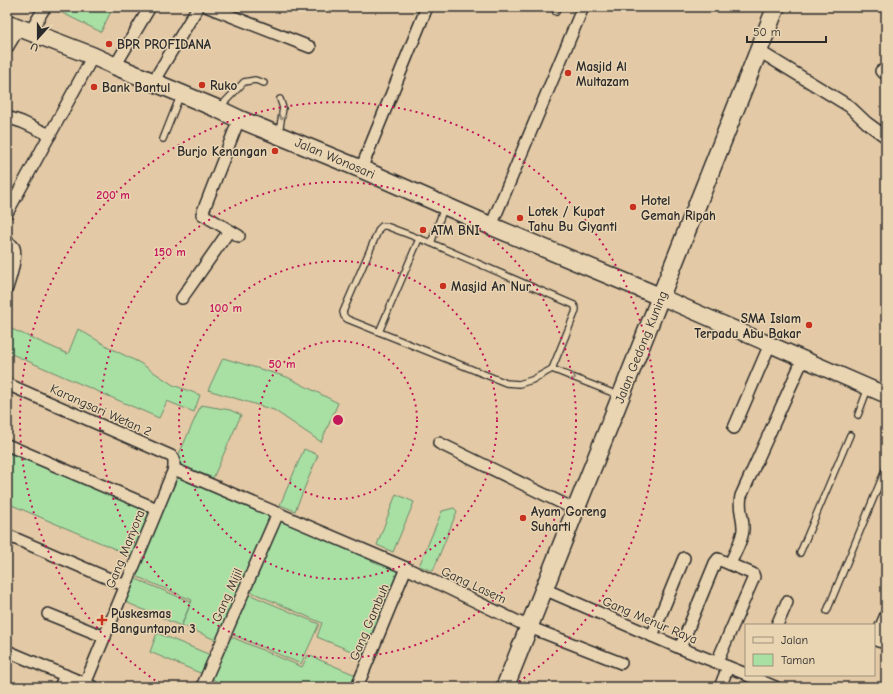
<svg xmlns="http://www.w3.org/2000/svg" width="893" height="694" font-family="'Comic Neue',sans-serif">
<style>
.green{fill:#a8e0a4;stroke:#6a8668}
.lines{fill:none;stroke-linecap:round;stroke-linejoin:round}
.lane-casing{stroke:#2b2b2b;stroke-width:8}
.street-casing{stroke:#2b2b2b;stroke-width:14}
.secondary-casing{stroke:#2b2b2b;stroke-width:18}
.primary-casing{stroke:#2b2b2b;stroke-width:20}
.lane{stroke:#ead5b3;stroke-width:5.5}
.street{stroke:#ead5b3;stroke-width:11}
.secondary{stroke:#ead5b3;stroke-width:15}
.primary{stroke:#ead5b3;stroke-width:17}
.oneway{stroke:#8a806f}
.ring{fill:none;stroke:#c2185b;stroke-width:2;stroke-dasharray:2 4}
.poi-dot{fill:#c8321e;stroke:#ead5b3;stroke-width:1.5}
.labels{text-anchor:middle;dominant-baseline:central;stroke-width:3;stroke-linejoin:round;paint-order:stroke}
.poi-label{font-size:13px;font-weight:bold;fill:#2b2b2b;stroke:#ead5b3;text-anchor:start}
.street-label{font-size:13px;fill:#2b2b2b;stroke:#ead5b3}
.centre{fill:#c2185b;stroke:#ead5b3;stroke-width:2}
.ring-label{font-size:12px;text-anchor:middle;font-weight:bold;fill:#c2185b;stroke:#ead5b3;stroke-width:3;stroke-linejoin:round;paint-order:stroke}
</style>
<rect width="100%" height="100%" fill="#e3c9a5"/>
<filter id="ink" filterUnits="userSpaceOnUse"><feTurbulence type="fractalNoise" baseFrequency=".025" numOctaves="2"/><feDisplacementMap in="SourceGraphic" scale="8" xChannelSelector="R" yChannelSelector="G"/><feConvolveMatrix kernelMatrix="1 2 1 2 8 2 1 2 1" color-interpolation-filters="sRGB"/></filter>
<g filter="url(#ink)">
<g class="green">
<polygon points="50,7 113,7 101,32"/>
<polygon points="7,327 68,354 78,329 112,349 140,363 173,385 200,395 194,412 167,401 159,418 7,352"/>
<polygon points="223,358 287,377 338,403 321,442 274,410 208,390"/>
<polygon points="201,405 230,410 241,415 213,478 178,464 179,454"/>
<polygon points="7,446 155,509 134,557 7,503"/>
<polygon points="304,449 318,455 295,511 280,505"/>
<polygon points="176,474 272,515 218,641 182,625 192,600 133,575"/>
<polygon points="396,494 414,502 393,552 377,545"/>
<polygon points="454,508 457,511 433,571 419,566 442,511"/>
<polygon points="279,516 403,570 366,657 317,637 322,623 247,590"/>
<polygon points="131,577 191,602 181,626 121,600"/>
<polygon points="246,593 319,624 301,664 229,633"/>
<polygon points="157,633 213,656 205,675 150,652"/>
<polygon points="227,635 302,667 308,655 358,676 354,687 231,687 209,678"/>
</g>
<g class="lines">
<g class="lane-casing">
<g id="lane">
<polyline points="556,12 558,7"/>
<polyline points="220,107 244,82 255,80 264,83"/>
<polyline points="279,133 283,108 280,99"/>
<polyline points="163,139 180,96"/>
<polygon points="382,226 386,226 431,243 574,305 576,309 575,313 552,369 532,380 519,384 506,383 347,319 344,316 343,312 379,229"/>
<polyline points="431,243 444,208"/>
<polyline points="379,332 419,239"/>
<polyline points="552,369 618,395"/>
<polyline points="858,415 868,388"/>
<polyline points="800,553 850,435"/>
<polyline points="827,611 886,468"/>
</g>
</g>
<g class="street-casing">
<g id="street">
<polyline points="208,7 310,47"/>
<polyline points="30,32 45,7"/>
<polyline points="7,48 19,28"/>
<polyline points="759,51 849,106 867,123 886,137"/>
<polyline points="115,66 150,7"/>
<polyline points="881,71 886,74"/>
<polyline points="153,82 198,7"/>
<polyline points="7,117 22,122 50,135"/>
<polyline points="239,119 202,214 239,236"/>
<polyline points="361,169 427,7"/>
<polyline points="7,213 93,56"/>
<polyline points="491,226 583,7"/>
<path d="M7,242C10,244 13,245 14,248C17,257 10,279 7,288"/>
<polyline points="182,298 229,231"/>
<polyline points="7,384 171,456 174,459 174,469 85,684"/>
<polyline points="734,428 770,344"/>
<polyline points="439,443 576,510"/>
<polyline points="7,445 157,509"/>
<polyline points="174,469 406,568 529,627 621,663"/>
<polyline points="7,535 126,586"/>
<path d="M730,564C734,554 744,537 743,527C743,515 738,509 741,496L803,359"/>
<polyline points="544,589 680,648 746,674"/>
<polyline points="48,614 105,637"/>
<polyline points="886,615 876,638 878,641 886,643"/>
<polyline points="777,625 787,602"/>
<polyline points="652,636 684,558"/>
<polyline points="680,648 715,563 718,559 753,574 754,577 717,662"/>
<polyline points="7,651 93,687"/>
<polyline points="747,675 775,687"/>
<polyline points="60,687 65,675"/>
<polyline points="202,687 278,513"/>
<polyline points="357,687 406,568"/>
<polyline points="720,687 728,667"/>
</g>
</g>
<g class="secondary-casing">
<polyline id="secondary" points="661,297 886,395"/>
</g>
<g class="primary-casing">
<g id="primary">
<polyline points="7,23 93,56 115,66 218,109 239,119 361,169 491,226 661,297"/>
<polyline points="505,687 776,7"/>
</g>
</g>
<use href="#lane" class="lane"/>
<use href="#street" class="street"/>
<use href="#secondary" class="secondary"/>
<use href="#primary" class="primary"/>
</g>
<defs><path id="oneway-chevron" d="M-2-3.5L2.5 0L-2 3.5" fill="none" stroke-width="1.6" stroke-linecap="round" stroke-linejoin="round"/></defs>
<g class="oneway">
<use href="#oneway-chevron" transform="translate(282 117) rotate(101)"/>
<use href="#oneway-chevron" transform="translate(573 377) rotate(21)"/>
</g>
</g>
<g class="ring">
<circle cx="338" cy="420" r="79"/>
<circle cx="338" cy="420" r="159"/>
<circle cx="338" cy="420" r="238"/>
<path d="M165 687A318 318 0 1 1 511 687"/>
</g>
<g class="poi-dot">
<circle cx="109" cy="44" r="4"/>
<circle cx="568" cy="73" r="4"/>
<circle cx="202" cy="85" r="4"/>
<circle cx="94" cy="87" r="4"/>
<circle cx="275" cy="151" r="4"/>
<circle cx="633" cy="207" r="4"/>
<circle cx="520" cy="218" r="4"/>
<circle cx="423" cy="230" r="4"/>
<circle cx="443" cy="286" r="4"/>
<circle cx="809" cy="325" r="4"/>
<circle cx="523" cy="518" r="4"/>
<path d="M100 614h4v4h4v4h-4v4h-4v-4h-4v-4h4z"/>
</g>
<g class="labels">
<g class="poi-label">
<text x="117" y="44">BPR PROFIDANA</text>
<text x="576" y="66">Masjid Al<tspan x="576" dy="15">Multazam</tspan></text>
<text x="210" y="85">Ruko</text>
<text x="102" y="87">Bank Bantul</text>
<text x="267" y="151" text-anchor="end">Burjo Kenangan</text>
<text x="641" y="200">Hotel<tspan x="641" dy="15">Gemah Ripah</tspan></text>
<text x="528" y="211">Lotek / Kupat<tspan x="528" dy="15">Tahu Bu Giyanti</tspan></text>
<text x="431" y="230">ATM BNI</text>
<text x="451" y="286">Masjid An Nur</text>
<text x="801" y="318" text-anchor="end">SMA Islam<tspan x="801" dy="15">Terpadu Abu Bakar</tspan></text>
<text x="531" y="511">Ayam Goreng<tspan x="531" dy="15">Suharti</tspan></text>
<text x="111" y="613">Puskesmas<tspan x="111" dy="15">Banguntapan 3</tspan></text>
</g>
<g class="street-label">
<text transform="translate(335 158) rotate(23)">Jalan Wonosari</text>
<text transform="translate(641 347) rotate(-68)">Jalan Gedong Kuning</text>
<text transform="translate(101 410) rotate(24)">Karangsari Wetan 2</text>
<text transform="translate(125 549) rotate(-68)">Gang Manyora</text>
<text transform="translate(474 585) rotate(25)">Gang Lasem</text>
<text transform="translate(227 595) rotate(-66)">Gang Mijil</text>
<text transform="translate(650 620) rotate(23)">Gang Menur Raya</text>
<text transform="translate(369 622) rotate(-67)">Gang Gambuh</text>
</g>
</g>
<circle cx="338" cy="420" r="6" class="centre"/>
<g class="ring-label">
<text x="113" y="199">200 m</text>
<text x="170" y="256">150 m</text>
<text x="226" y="312">100 m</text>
<text x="282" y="368">50 m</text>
</g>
<rect width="893" height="694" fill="none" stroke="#ead5b3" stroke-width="24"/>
<rect x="12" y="12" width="869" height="670" fill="none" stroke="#2b2b2b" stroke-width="1.5" filter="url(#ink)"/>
<rect x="745" y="624" width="130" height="52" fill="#ead5b3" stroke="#9e917d"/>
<rect x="753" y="637" width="20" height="6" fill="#ead5b3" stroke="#9e917d"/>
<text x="781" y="644" font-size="12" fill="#2b2b2b">Jalan</text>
<rect x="753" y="654" width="20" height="12" fill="#a8e0a4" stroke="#9e917d"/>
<text x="781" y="664" font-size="12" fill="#2b2b2b">Taman</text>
<g transform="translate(38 38) rotate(201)" stroke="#ead5b3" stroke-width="3" paint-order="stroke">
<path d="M0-3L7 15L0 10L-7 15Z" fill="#2b2b2b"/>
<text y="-6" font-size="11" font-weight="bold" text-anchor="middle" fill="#2b2b2b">U</text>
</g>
<path d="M747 36v6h79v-6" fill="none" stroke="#2b2b2b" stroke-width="2"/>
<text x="753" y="36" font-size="12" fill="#2b2b2b" stroke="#ead5b3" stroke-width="3" paint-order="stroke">50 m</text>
</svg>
